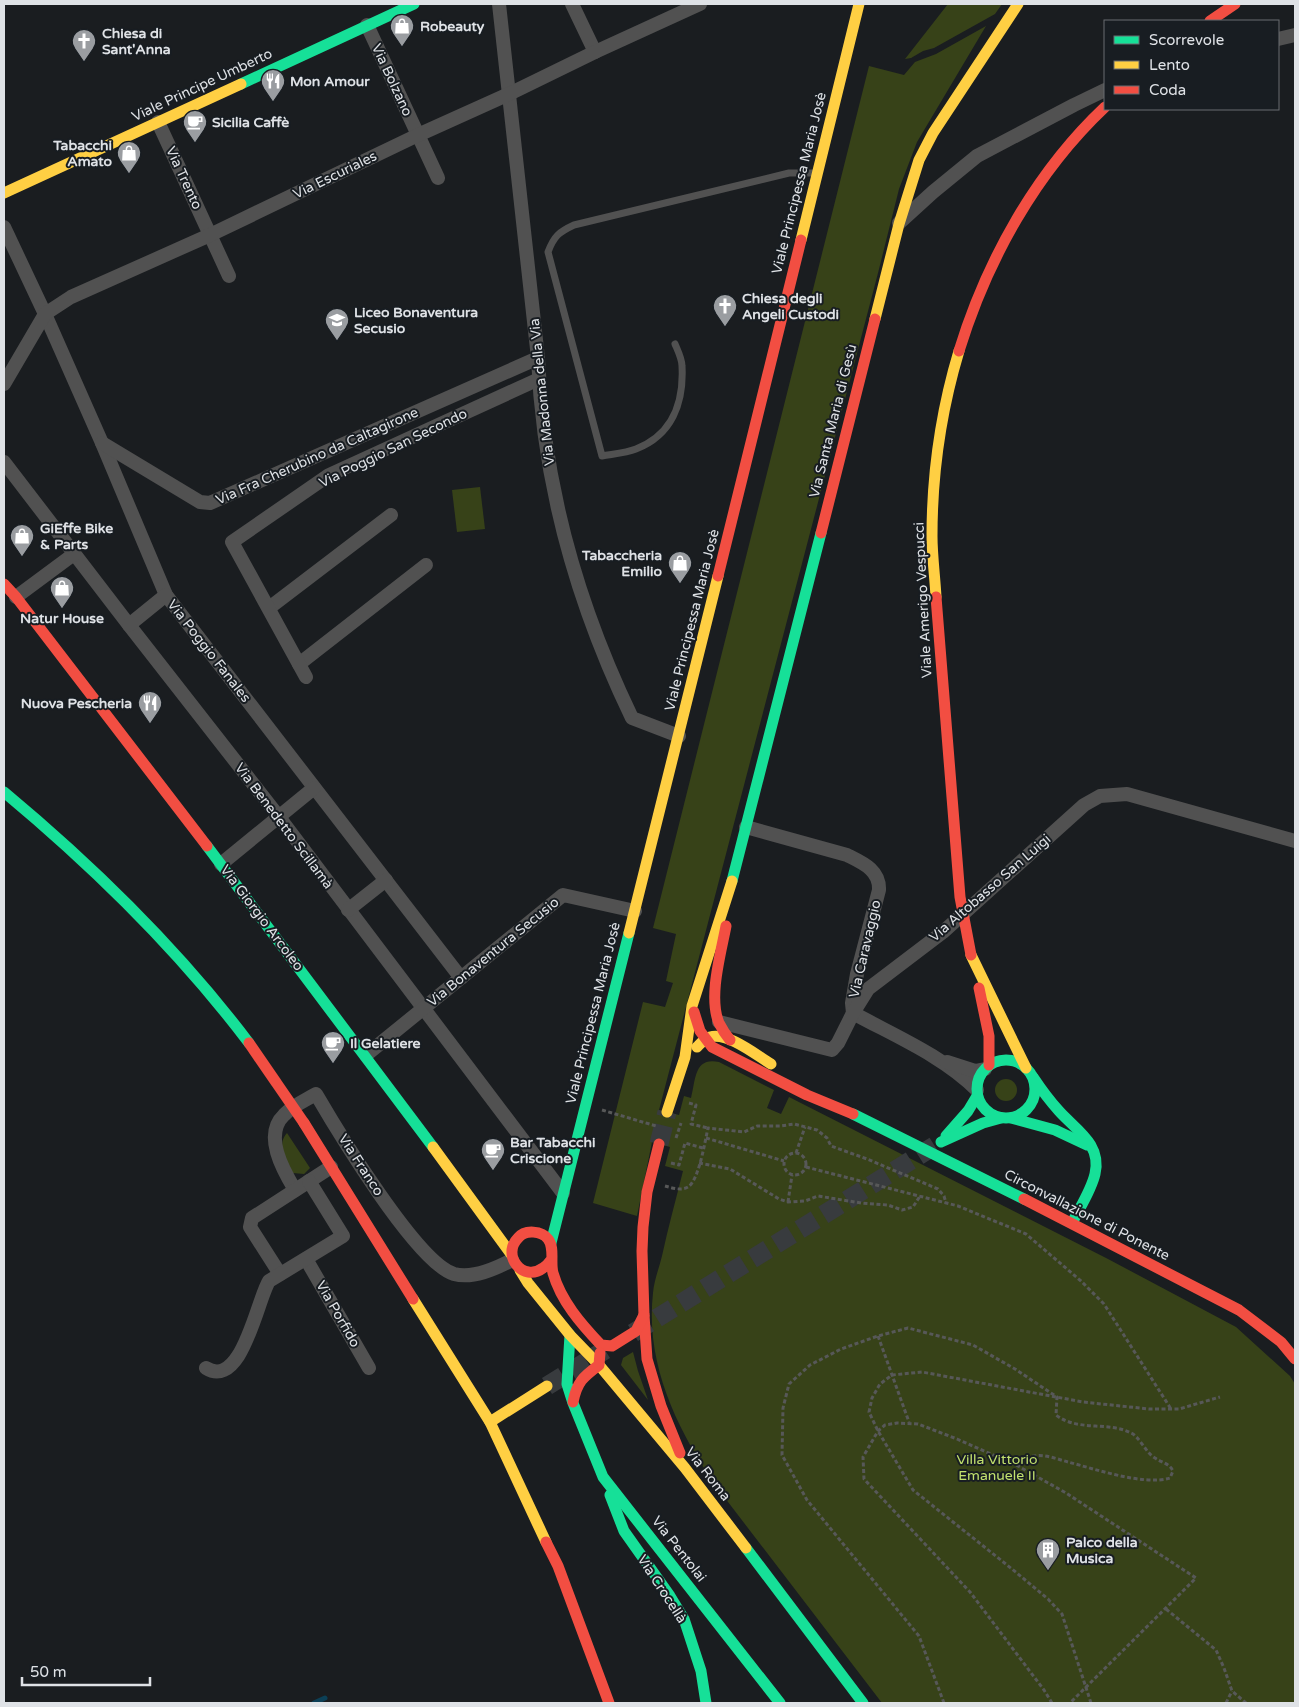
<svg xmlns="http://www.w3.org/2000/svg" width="1299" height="1707" font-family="'Varela Round',sans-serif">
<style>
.green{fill:#374218}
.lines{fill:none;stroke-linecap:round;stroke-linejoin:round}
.stream{stroke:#0c4057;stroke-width:5}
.secondary-tunnel{stroke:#383b3e;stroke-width:19;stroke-dasharray:19 9;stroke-linecap:butt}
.path{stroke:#575858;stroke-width:3;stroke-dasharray:4 2.5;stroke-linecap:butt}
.lane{stroke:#515151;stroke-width:7}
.street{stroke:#515151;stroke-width:14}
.fast{stroke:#16e098;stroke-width:11}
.slow{stroke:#ffcf43;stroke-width:11}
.jam{stroke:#f24e42;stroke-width:11}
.fast-bridge{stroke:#16e098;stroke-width:11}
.slow-bridge{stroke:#ffcf43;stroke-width:11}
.jam-bridge{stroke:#f24e42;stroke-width:11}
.labels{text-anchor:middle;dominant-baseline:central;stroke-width:4;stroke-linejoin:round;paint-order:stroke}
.poi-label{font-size:14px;font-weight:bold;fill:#dfe2e6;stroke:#181d22;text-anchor:start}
.street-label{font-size:14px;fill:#dfe2e6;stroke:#181d22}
.park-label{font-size:14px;fill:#c2e16e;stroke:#181d22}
</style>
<rect width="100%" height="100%" fill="#1a1d20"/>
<g class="green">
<polygon points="948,4 1002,4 995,14 934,48 923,51 911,58 905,59"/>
<path d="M986,26L917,142L899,189L878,273L659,1110L679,1115L684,1096L691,1098C696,1079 694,1057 719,1062L774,1090L767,1108L781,1114L789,1097L1108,1259L1236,1327L1290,1376L1295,1384V1703H882L715,1485C677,1429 645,1364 653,1293C654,1281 659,1268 662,1256C668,1228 676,1199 683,1171L665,1166L670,1147L652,1142L637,1216L593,1203L643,1002L665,1007L673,983L666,981L676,934L653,928L869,66L904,75L915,62L936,54Z"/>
<polygon points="480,487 485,529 457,532 452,490"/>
<circle cx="1006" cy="1090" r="11"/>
<path d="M287,1133L310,1168L304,1174L293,1173C286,1161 276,1145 287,1133Z"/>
<polygon points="633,1352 638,1371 648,1400 621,1365 623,1358"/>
</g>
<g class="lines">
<polyline class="stream" points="314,1703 325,1698"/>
<g class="secondary-tunnel">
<polyline points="659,1144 667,1112"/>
<polyline points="633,1333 939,1143"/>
<polyline points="547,1386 605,1350"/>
</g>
<g class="path">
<polyline points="689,1103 696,1105 691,1124 708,1128"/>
<polyline points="602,1110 656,1126"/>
<polyline points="676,1138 681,1123"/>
<polyline points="706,1138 784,1161"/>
<circle cx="795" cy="1164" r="11"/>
<polyline points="796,1153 805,1127"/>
<polyline points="671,1163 679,1165 685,1143 703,1148"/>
<polyline points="699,1163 730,1169 779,1199 788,1202 805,1201 818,1196 861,1203 888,1205 902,1210 913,1207 920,1196"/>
<polyline points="806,1167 958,1206 1026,1234 1081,1281 1104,1304 1171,1409"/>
<path d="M665,1186C672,1188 681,1191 688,1187C699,1180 705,1141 708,1128L744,1132L757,1126H781L794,1124L817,1130L827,1138L831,1146L867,1159L938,1189L944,1196L946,1203"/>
<polyline points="788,1202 792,1175"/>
<polyline points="878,1336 909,1422"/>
<polyline points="1166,1609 1216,1650 1224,1668 1232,1691 1246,1703"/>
<path d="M944,1703L919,1636L807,1500L782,1455L783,1408L789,1384L810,1365L841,1349L878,1336L908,1328L973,1345L1015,1369L1057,1397L1056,1415C1078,1432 1108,1421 1131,1433C1139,1436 1146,1453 1155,1458C1162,1463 1169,1463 1173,1471L1170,1478C1144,1486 1095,1469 1068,1462C1057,1459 1045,1454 1034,1456C1027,1457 1021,1461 1018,1466"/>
<polyline points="1052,1703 1044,1690 970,1592 864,1479 863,1457 878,1431 885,1425 897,1423 918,1424 957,1439 1018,1466 1066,1493 1196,1578 1070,1703"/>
<polyline points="1091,1703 1062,1614 1048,1599 1012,1569 913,1490 878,1431 869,1412 872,1398 880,1384 892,1375 922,1372 1083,1402 1149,1409 1179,1409 1220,1397"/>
<polyline points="1226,1703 1232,1691"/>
</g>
<path class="lane" d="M675,344C678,351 682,359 682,366C684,403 672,435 636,449C626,453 613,454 602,456L548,252C554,236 559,232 574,225L789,173H817"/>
<g class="street">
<path d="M499,4L538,358C543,483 578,606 632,718L679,736"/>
<polyline points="572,4 595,52"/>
<polyline points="367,25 438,178"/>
<polyline points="1278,39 1295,35"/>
<polyline points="158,122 229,276"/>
<polyline points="899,223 933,192 977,156 1074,105 1105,90"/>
<polyline points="4,227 45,314 102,443 166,595 461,978"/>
<polyline points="4,384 45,314 71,297 210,235 418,135 509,94 595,52 700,4"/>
<polyline points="102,443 200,502 210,503 538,358"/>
<polyline points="4,462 129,625 279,817 563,1193"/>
<polyline points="16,597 74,554"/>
<polyline points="269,608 391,515"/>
<polyline points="129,625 166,595"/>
<polyline points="299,664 426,565"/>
<polyline points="306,677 232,542 329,475 539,379"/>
<path d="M746,827L847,855C863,863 880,870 879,890L857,974L852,1003L853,1013C895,1036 943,1056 977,1090"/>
<polyline points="221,864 314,788"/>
<polyline points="348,910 386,880"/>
<polyline points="719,1022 832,1050 838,1043 853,1013 868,989 943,932 1084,805 1100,796 1127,794 1295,841"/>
<polyline points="366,1055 563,895 635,911"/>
<polyline points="947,1062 975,1071 985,1069"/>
<path d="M295,1190C283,1170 263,1135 284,1115C292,1106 306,1100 316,1094C337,1130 417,1263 454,1274C473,1279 495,1269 512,1260"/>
<polyline points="306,1259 369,1368"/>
<polyline points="280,1274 250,1227 252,1218 331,1167"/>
<path d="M206,1368C242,1390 257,1300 269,1281L343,1236L309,1181"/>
</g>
<g class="fast">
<polyline points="241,84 414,4"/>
<polyline points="207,846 433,1147"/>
<polyline points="732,881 821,533"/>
<circle cx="1006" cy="1089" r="29"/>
<path d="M1033,1077C1041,1089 1049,1100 1059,1111C1076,1130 1102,1144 1095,1174C1091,1191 1080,1207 1072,1223"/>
<polyline points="853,1114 1024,1199"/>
<polyline points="1011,1118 1055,1130 1087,1145"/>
<polyline points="946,1136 968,1111 977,1096"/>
<polyline points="941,1142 983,1123 1001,1118"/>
<polyline points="551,1243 629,933"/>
<polyline points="570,1335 567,1384 573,1403 603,1477 780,1703"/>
<polyline points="610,1495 624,1531 670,1596 684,1619 701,1671 706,1703"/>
<polyline points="746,1548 863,1703"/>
</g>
<g class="slow">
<polyline points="4,193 241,84"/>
<polyline points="801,240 859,4"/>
<polyline points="875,319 899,224 919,160 933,133 1018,4"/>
<polyline points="629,933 718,576"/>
<polyline points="971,955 1026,1068"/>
<path d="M697,1047C701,1043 704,1039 710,1037C728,1032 756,1055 771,1064"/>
<polyline points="667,1112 685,1057 692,1006 732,881"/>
<polyline points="433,1147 511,1254"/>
<polyline points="520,1270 528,1283 570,1335 599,1365 685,1468 746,1548"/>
<polyline points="413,1299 490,1422 546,1542"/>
<polyline points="490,1422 547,1386"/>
</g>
<g class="jam">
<polyline points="1210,21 1235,4"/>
<polyline points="821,533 875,319"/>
<polyline points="718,576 801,240"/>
<polyline points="4,584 16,597 207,846"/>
<path d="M726,926C721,953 708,997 719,1023C722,1029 726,1035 730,1040"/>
<polyline points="979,988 989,1036 989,1065"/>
<polyline points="694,1012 700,1031 712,1047 807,1095 853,1114"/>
<polyline points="304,1123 413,1299"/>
<polyline points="659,1144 647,1192 643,1227 642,1251 644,1315 647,1359 661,1406 680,1453"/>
<polyline points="1024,1199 1239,1310 1281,1342 1295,1359"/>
<path d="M551,1260C549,1263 546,1266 543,1268C523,1283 501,1255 518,1238C525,1229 542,1231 548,1239C555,1248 550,1262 553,1273C561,1301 581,1324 601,1345L612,1346L636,1331L644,1315"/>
<path d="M573,1402C577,1382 583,1377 599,1365L600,1353"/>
<polyline points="546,1542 558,1566 609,1703"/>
</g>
<path class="fast-bridge" d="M4,792C94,867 178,949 249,1043"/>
<path class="slow-bridge" d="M936,597C935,577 932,556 932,536C932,473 941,411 959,351"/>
<g class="jam-bridge">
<path d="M959,351C987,260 1036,172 1105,107"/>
<polyline points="936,597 960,897 971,955"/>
<polyline points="249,1043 304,1123"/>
</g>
</g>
<defs>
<g id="shop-pin" transform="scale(1.25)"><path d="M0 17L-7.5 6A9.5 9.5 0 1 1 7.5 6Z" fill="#9a9da1" stroke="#181d22"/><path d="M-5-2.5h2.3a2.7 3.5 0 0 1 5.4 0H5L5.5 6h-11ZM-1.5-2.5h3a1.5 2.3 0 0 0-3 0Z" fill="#fff"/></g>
<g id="church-pin" transform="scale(1.25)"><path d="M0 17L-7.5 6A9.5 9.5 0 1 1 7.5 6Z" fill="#9a9da1" stroke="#181d22"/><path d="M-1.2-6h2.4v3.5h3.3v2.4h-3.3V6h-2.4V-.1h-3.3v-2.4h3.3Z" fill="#fff"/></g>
<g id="restaurant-pin" transform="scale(1.25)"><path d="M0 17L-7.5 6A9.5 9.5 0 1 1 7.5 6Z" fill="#9a9da1" stroke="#181d22"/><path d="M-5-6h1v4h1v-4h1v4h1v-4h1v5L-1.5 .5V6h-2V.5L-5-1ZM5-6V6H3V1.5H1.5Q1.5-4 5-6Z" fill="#fff"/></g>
<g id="cafe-pin" transform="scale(1.25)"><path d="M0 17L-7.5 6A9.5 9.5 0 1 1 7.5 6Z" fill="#9a9da1" stroke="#181d22"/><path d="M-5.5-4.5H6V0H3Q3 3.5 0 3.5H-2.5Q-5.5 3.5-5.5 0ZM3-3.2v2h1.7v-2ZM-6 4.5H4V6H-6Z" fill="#fff"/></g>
<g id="school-pin" transform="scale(1.25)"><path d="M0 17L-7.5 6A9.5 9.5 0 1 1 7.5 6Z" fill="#9a9da1" stroke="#181d22"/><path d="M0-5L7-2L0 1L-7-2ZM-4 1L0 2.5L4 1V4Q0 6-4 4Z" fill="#fff"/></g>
<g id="building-pin" transform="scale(1.25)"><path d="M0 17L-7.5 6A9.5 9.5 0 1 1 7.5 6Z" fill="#9a9da1" stroke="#181d22"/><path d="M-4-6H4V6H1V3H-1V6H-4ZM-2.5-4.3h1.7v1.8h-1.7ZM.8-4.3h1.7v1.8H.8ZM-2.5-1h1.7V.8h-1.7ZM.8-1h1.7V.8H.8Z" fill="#fff"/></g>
</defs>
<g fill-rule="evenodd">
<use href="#shop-pin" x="402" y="26"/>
<use href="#church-pin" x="84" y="41"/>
<use href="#restaurant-pin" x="273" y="81"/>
<use href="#cafe-pin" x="195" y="122"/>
<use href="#shop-pin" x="129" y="153"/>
<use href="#church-pin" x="725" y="306"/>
<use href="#school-pin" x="337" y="320"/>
<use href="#shop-pin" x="22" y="536"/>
<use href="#shop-pin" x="680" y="563"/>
<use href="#shop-pin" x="62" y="588"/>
<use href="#restaurant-pin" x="150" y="703"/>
<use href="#cafe-pin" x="333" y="1043"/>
<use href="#cafe-pin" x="493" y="1150"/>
<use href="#building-pin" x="1048" y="1550"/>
</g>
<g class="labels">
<g class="poi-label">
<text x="420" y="26">Robeauty</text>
<text x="102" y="33">Chiesa di<tspan x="102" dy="16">Sant'Anna</tspan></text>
<text x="290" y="81">Mon Amour</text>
<text x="212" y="122">Sicilia Caffè</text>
<text x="112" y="145" text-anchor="end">Tabacchi<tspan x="112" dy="16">Amato</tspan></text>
<text x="742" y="298">Chiesa degli<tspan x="742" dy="16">Angeli Custodi</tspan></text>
<text x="354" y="312">Liceo Bonaventura<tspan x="354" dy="16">Secusio</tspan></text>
<text x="40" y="528">GiEffe Bike<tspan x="40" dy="16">&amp; Parts</tspan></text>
<text x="662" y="555" text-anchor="end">Tabaccheria<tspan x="662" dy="16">Emilio</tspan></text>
<text x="62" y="618" text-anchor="middle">Natur House</text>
<text x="132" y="703" text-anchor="end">Nuova Pescheria</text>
<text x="350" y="1043">Il Gelatiere</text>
<text x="510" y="1142">Bar Tabacchi<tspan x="510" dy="16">Criscione</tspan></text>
<text x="1066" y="1542">Palco della<tspan x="1066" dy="16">Musica</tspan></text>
</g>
<g class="street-label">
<text transform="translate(392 80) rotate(65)">Via Bolzano</text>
<text transform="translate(202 85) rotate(-25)">Viale Principe Umberto</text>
<text transform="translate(335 175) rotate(-26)">Via Escuriales</text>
<text transform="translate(184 178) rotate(65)">Via Trento</text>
<text transform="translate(799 183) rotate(-76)">Viale Principessa Maria Josè</text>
<text transform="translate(542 392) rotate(-96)">Via Madonna della Via</text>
<text transform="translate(833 421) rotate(-76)">Via Santa Maria di Gesù</text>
<text transform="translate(393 448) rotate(-26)">Via Poggio San Secondo</text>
<text transform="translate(317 456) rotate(-24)">Via Fra Cherubino da Caltagirone</text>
<text transform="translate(923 600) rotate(-93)">Viale Amerigo Vespucci</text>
<text transform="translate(692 620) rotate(-76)">Viale Principessa Maria Josè</text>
<text transform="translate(209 651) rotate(52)">Via Poggio Fanales</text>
<text transform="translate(284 826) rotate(53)">Via Benedetto Scillamà</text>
<text transform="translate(990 888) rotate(-41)">Via Altobasso San Luigi</text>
<text transform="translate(262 918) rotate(53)">Via Giorgio Arcoleo</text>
<text transform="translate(865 949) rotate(-77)">Via Caravaggio</text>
<text transform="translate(493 952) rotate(-39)">Via Bonaventura Secusio</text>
<text transform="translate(593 1013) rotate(-76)">Viale Principessa Maria Josè</text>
<text transform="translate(361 1165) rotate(57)">Via Franco</text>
<text transform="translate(1087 1215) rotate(27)">Circonvallazione di Ponente</text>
<text transform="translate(338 1314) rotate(60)">Via Porfido</text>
<text transform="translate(708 1474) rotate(52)">Via Roma</text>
<text transform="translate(679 1549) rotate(52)">Via Pentolai</text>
<text transform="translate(662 1589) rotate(57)">Via Crocellà</text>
</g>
<g class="park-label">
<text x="997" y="1459">Villa Vittorio<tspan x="997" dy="16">Emanuele II</tspan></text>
</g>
</g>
<rect width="1299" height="1707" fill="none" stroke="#dfe2e6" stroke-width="10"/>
<rect x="1104" y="20" width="175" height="90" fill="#181d22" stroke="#686c70"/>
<rect x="1114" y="36" width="25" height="8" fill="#16e098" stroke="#686c70"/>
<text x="1149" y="45" font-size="15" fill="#dfe2e6">Scorrevole</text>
<rect x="1114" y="61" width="25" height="8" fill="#ffcf43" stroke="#686c70"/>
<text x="1149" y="70" font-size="15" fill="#dfe2e6">Lento</text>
<rect x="1114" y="86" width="25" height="8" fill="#f24e42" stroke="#686c70"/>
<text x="1149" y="95" font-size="15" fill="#dfe2e6">Coda</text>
<path d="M22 1677v8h128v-8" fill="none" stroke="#dfe2e6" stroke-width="2.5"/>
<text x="30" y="1677" font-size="15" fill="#dfe2e6" stroke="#181d22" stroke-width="4" paint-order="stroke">50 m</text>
</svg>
